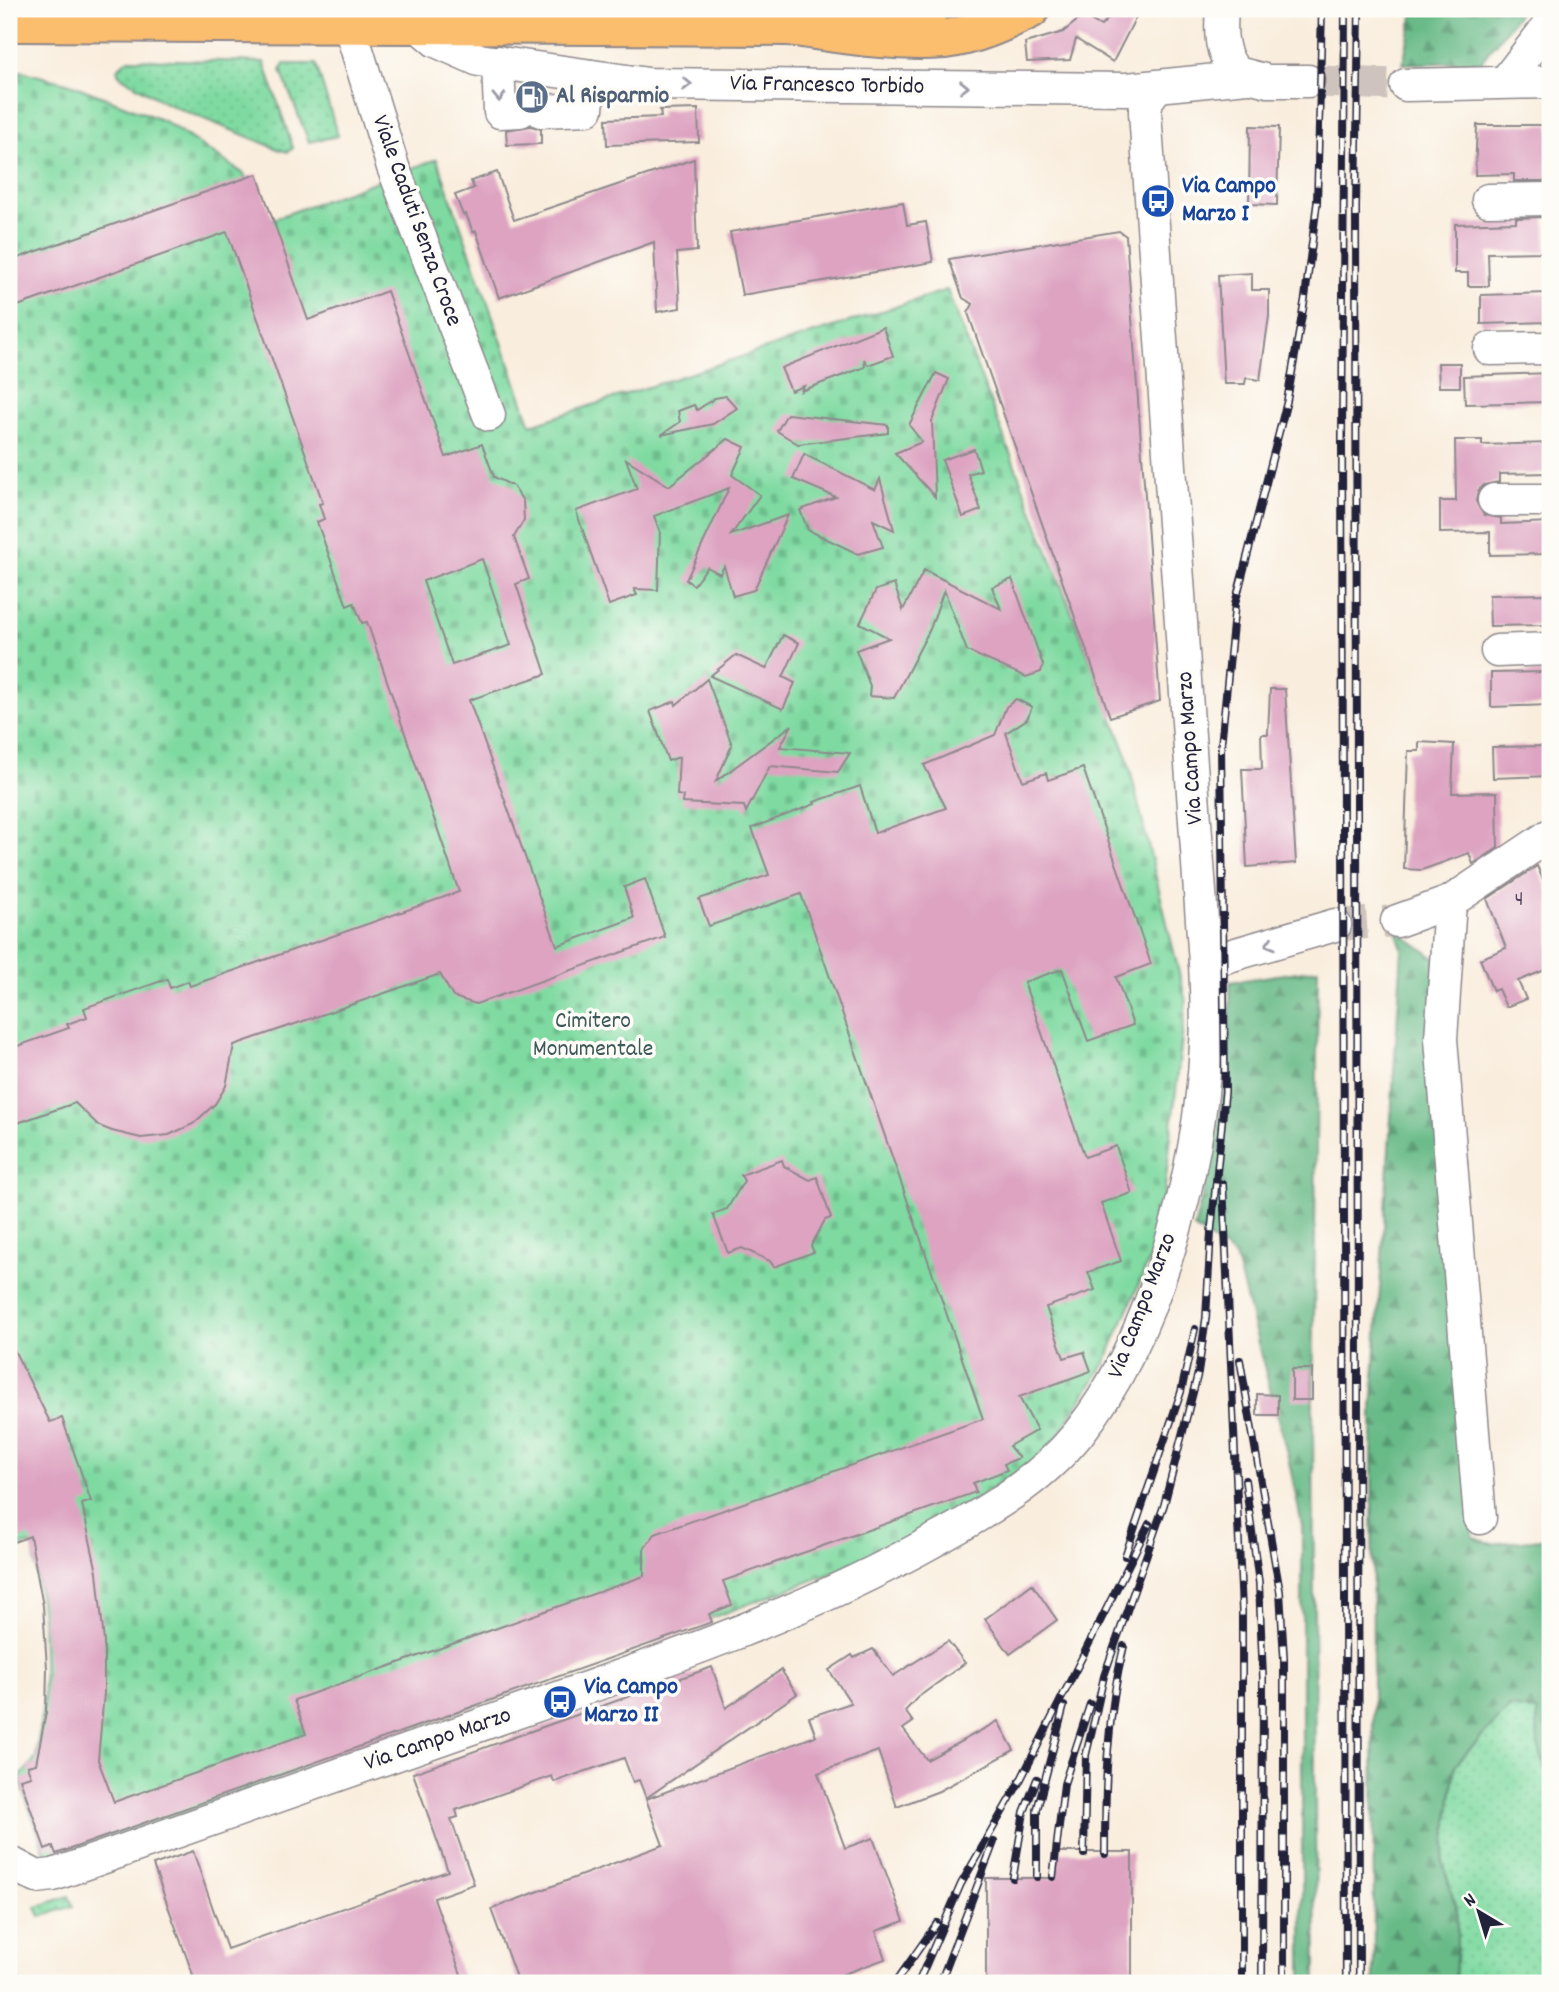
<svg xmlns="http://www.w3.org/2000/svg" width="1559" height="1992" font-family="Dekko,sans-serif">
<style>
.grass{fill:url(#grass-dots);stroke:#507e6e;stroke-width:2}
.forest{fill:url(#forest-firs);stroke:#446e61;stroke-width:2}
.cemetery{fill:url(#cemetery-stones);stroke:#507e6e;stroke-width:2}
.building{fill:#dda3c1;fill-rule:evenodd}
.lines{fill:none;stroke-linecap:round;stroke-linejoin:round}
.minor-tunnel{stroke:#cec4bd;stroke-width:32;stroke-dasharray:32 16;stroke-linecap:butt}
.minor-casing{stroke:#8e888c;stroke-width:35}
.major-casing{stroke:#8e888c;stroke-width:42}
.minor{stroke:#fff;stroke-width:32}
.major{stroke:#fbbd6e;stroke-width:38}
.rail-casing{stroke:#22223b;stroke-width:8}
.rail{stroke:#fdfcf7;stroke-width:5;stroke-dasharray:16;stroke-linecap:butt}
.oneway{stroke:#9c9ca7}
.labels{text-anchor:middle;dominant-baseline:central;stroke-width:7;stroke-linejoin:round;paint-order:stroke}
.number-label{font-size:21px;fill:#51425c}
.street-label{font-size:24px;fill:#22223b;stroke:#fdfcf7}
.service-label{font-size:24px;font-weight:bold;fill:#4e5e75;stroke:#fdfcf7;text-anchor:start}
.transit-label{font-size:24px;font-weight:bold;fill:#164399;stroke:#fdfcf7;text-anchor:start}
.park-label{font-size:24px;fill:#3e595a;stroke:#fdfcf7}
</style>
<defs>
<pattern id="grass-dots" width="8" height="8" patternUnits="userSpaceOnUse" patternTransform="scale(1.75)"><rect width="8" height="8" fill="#7fdaa1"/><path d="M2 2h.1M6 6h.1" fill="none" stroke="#6dbb8c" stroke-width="1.8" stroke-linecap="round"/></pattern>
<pattern id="forest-firs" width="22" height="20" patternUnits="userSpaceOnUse" patternTransform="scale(1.75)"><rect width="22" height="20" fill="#67ba87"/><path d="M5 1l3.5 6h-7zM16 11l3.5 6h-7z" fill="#549770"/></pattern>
<pattern id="cemetery-stones" width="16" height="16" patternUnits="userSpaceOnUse" patternTransform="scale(1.75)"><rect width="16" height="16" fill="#7fdaa1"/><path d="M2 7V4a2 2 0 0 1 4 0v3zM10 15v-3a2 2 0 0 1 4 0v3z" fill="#6dbb8c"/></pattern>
</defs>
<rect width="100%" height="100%" fill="#fdfcf7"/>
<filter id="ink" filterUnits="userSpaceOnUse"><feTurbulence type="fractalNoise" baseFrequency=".0143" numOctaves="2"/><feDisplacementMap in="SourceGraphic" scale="14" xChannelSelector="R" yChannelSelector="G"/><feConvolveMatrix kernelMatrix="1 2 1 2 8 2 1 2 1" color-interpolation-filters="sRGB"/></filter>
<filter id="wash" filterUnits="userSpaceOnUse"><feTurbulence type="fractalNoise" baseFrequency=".00686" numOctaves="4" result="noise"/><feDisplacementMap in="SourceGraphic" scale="28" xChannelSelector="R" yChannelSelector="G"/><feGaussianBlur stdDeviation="1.57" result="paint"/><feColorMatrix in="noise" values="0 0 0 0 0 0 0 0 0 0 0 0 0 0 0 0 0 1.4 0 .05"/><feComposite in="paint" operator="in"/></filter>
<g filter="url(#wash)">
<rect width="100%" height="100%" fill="#f9eddd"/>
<g class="grass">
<polygon points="128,59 264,62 293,148 288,152 278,149 165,103 119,75 117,69"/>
<polygon points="284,64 316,64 338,136 309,142 281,71"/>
<polygon points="1510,1707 1537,1711 1538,1744 1550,1785 1550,1983 1455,1983 1458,1916 1443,1863 1455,1765"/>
<polygon points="69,1896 73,1906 40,1917 36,1907"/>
</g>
<g class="forest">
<polygon points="1414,9 1522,9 1481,62 1403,64"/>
<polygon points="1396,930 1435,958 1433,1051 1473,1537 1492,1544 1550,1538 1550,1785 1538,1744 1537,1711 1510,1707 1455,1765 1443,1863 1458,1916 1455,1983 1374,1983 1372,1410 1402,949"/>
<path d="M1318,969L1313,1409L1316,1983H1302V1526L1288,1457L1235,1256L1194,1228C1216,1147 1232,1067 1230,982Z"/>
</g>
<polygon class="cemetery" points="9,68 70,84 164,121 244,174 265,222 437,159 531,425 947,290 1126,753 1186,1002 1163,1204 1151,1256 1105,1363 1046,1454 902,1547 128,1835 47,1858 19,1778 36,1758 44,1695 42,1618 33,1545 14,1546 9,1533"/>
<g id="blocks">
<g class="building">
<polygon points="1117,9 1140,9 1113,62 1076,39 1070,60 1027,62 1025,43 1063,32 1083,16 1101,26"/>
<polygon points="698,109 699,142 607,145 606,119 661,117 660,110"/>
<polygon points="1477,125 1550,125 1550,181 1514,181 1514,174 1475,175"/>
<polygon points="531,126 541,129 541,144 507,145 506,130"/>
<polygon points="1250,126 1279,127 1277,205 1249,204"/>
<polygon points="694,159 697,251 677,253 680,308 657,312 654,242 499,298 476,231 473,232 466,214 463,215 455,195 474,188 471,181 497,172 514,220"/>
<path d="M257,174L308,320L387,291L446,457L482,444L494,477L513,486L523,501L524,520L514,537L529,579L516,584L546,674L469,700L557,946L634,918L624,887L645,879L665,937L476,1004L453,997L440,974L234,1045L226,1086L215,1104L193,1124L169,1135L141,1138L112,1131L99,1126L75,1103L9,1126V1049L69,1028L67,1024L87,1017L84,1008L167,979L170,988L188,981L190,986L459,892L367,622L362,623L354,603L347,606L317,522L324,519L319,504L323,503L227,232L9,309V261ZM482,559L511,645L452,665L423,581Z"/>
<polygon points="903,202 907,225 926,222 933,262 742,295 730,232"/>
<polygon points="1545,217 1546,252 1488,253 1489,286 1468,286 1468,273 1455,273 1455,224 1516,222 1516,218"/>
<polygon points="1119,231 1126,236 1160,701 1110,717 968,313 973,304 963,298 949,259"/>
<polygon points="1252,273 1252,290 1269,290 1269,316 1260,380 1246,378 1245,384 1224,384 1218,275"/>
<polygon points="1548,293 1548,322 1481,324 1481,295"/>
<polygon points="883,327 893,356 868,365 864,359 865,367 801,391 804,386 791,391 781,368"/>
<polygon points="1438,363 1460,363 1460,387 1439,387"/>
<polygon points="936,373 949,379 932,421 935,497 895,453 922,442 909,425"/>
<polygon points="1549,373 1550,402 1465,404 1464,376"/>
<polygon points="726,396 737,408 713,424 661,435 680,422 678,411 694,405 697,410 715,398"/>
<polygon points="787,414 888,425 888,433 798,444 777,431"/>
<polygon points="728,439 745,447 732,475 760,495 731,535 788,515 754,590 733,596 724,566 720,574 707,567 694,585 686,580 729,488 654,516 660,532 658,590 634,589 637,595 609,605 576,511 637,489 626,459 669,486"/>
<polygon points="1455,440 1482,440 1482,445 1549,443 1550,473 1499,474 1499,482 1484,485 1478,491 1476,501 1484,515 1501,518 1501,524 1550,522 1550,554 1490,555 1490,532 1440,533 1440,501 1456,501"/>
<polygon points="974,449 981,470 968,474 981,510 963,517 942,460"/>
<polygon points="804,454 875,490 880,479 894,530 873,520 883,547 858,554 808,530 800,510 836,497 793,479"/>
<polygon points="924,570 1001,609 992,587 1012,579 1043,665 1041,672 1026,677 967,651 944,590 930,629 894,698 869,696 870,686 856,650 889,638 860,623 876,590 894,584 903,610"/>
<polygon points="1550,594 1550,625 1490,626 1489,595"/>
<polygon points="783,635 799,643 783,677 795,683 783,709 710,676 736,655 766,669"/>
<polygon points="1550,672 1550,705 1491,707 1491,673"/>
<polygon points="707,679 732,745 716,781 792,725 780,747 850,753 838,772 770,766 746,812 744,806 682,803 683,796 677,795 679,757 668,761 650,711 675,701 676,705"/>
<polygon points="1270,689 1285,689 1296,863 1247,867 1242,769 1262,769 1261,734 1268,734"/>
<polygon points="1016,699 1032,707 1027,719 1006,733 1023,781 1046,773 1048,780 1083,768 1151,964 1116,977 1133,1025 1088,1041 1062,969 1024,982 1085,1157 1116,1146 1132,1193 1101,1203 1121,1261 1088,1272 1095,1290 1046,1307 1064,1358 1084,1352 1091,1371 1019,1397 1037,1430 1009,1446 1019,1458 1004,1464 1007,1470 973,1483 976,1492 723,1581 732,1605 709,1614 712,1622 56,1854 53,1846 45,1849 20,1779 31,1776 27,1766 36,1764 46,1712 47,1668 43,1606 30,1536 14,1542 9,1525 9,1340 50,1422 62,1418 91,1501 82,1504 97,1572 104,1642 104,1693 98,1760 114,1802 306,1734 294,1700 644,1576 644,1549 655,1534 983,1419 801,894 709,926 699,899 769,875 752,828 815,804 814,802 860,786 875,833 946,808 924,765 995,735 1006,707"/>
<polygon points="1419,742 1454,744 1452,793 1497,792 1498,848 1473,864 1469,853 1422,870 1404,869 1408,751 1419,751"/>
<polygon points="1550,746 1550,776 1493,778 1492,747"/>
<polygon points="1537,866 1550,895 1550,968 1518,981 1526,999 1506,1007 1498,989 1493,991 1480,959 1506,948 1487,899"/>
<polygon points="782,1160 784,1166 810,1180 817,1177 831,1218 825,1220 811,1246 814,1252 774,1267 770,1261 742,1248 728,1253 713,1214 727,1209 744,1181 741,1175"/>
<rect x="1292" y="1369" width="20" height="31"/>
<polygon points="1257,1394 1278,1395 1278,1415 1257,1415"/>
<polygon points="1032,1584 1057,1620 1010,1654 985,1619"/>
<polygon points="948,1641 965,1663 917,1698 905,1711 913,1722 903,1729 927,1760 998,1721 1014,1750 939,1791 897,1807 878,1751 818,1773 845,1848 873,1838 904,1921 876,1931 885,1959 819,1983 518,1983 491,1909 663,1845 646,1799 816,1736 809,1717 851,1703 829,1670 852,1655 854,1658 873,1649 893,1676"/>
<polygon points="712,1667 726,1708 781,1670 797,1694 646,1798 639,1780 633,1782 624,1758 554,1782 552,1776 456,1810 458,1817 451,1819 474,1884 434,1898 464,1983 196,1983 153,1865 193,1851 227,1949 448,1871 413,1773"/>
<polygon points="1056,1852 1132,1852 1132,1983 986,1983 986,1878 1056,1878"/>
</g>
</g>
</g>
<g filter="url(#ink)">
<use href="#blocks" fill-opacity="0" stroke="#8e888c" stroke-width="2"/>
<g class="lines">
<g class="minor-tunnel">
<polyline points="1308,81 1406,85"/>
<polyline points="1335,925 1397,921"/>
</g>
<g class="minor-casing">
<g id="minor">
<path d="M1222,9C1220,32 1220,56 1237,73L1268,81H1308"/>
<polyline points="349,24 393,167 489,415"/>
<polyline points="417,25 436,41 479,60 648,84 1127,89 1247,77"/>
<polyline points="498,62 500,112 520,111"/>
<polyline points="1505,82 1550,24"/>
<polyline points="1406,85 1550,82"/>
<polyline points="541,111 587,109 590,76"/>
<polyline points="1488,200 1550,199"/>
<polyline points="1490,349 1550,348"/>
<polyline points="1494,500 1550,500"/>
<polyline points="1497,651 1550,649"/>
<polyline points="1450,902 1441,1039 1480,1518"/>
<polyline points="1397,921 1450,902 1550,835"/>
<polyline points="1205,963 1335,925"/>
<path d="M9,1862L37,1877L53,1875C204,1822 355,1769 506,1716C653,1665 799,1616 935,1540C988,1511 1040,1481 1078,1434C1156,1337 1200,1168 1206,1045C1208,1018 1206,990 1205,963L1145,112L1147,100L1157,87"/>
</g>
</g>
<g class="major-casing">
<g id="major">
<polyline points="845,17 929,9"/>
<path d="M9,22L788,26C839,33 892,43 944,39C974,36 1003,22 1030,9"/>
</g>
</g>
<use href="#minor" class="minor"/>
<use href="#major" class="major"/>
<g class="rail-casing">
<g id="rail">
<polyline points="1345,9 1342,440 1346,1983"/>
<polyline points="1359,9 1356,207 1359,1983"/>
<polyline points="1223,1184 1242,1611 1242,1983"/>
<polyline points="1240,1360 1280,1592 1284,1658 1284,1983"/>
<polyline points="1245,1480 1259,1583 1263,1678 1262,1983"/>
<polyline points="1125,1556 1181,1392 1195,1329"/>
<polyline points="1084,1854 1086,1755 1095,1717 1104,1676 1164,1505 1198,1373 1206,1318 1211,1232 1225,1092 1221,746 1235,604 1287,401 1305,298 1317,203 1322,9"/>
<path d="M1105,1854C1105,1784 1107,1714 1124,1646"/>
<polyline points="1037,1877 1037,1810 1064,1706"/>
<polyline points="1053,1877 1064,1784 1090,1704"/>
<polyline points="1013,1878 1024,1812 1037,1779"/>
<polyline points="895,1983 937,1923"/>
<polyline points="918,1983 961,1884 1020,1781 1149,1524"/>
<polyline points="940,1983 994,1842"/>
</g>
</g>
<use href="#rail" class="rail"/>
</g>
<defs><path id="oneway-chevron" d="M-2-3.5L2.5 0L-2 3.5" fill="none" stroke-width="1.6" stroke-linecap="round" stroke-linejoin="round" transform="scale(1.75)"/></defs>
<g class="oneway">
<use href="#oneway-chevron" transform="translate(687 84) rotate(1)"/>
<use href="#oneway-chevron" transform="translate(964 87) rotate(1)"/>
<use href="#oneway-chevron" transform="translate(499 97) rotate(88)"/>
<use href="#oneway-chevron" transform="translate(1270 944) rotate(163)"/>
</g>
</g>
<defs>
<g id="fuel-disc" transform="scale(1.75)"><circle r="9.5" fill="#5c6f8a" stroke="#fdfcf7"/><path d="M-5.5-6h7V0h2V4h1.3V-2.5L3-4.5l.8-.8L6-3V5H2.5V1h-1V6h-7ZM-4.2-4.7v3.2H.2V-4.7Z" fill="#fff"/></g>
<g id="bus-disc" transform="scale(1.75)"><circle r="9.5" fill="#1a4fb4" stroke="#fdfcf7"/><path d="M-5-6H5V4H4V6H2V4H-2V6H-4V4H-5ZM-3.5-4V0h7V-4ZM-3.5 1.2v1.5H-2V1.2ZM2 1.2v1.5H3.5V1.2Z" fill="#fff"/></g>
</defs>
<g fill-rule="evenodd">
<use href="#fuel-disc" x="532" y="97"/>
<use href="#bus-disc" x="1158" y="201"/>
<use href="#bus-disc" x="560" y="1702"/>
</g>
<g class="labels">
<g class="number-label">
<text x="1519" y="901">4</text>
</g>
<g class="street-label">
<text transform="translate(827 86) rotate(1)">Via Francesco Torbido</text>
<text transform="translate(416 221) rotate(70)">Viale Caduti Senza Croce</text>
<text transform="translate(1191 748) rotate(-94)">Via Campo Marzo</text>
<text transform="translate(1143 1306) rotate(-69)">Via Campo Marzo</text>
<text transform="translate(438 1740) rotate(-19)">Via Campo Marzo</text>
</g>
<g class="service-label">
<text x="556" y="97">Al Risparmio</text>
</g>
<g class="transit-label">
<text x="1182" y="187">Via Campo<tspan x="1182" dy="28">Marzo I</tspan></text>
<text x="584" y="1688">Via Campo<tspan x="584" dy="28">Marzo II</tspan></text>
</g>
<g class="park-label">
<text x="593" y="1022">Cimitero<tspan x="593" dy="28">Monumentale</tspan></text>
</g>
</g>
<rect width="1559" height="1992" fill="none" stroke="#fdfcf7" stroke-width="35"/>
<g transform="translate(1479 1912) rotate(322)" stroke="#fdfcf7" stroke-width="5" paint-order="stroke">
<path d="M0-5L12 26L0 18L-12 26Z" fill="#22223b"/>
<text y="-10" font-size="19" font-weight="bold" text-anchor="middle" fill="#22223b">N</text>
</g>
</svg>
